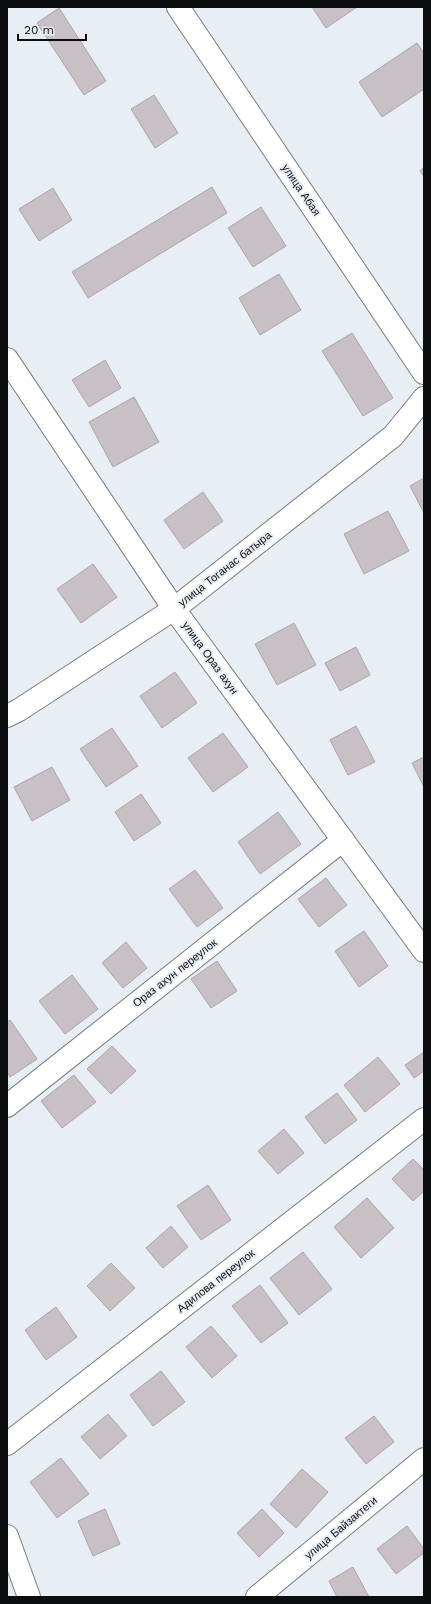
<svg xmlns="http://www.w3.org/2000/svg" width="431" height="1604" font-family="'Work Sans',sans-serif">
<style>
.building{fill:#c7c0c5;stroke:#aba4a9}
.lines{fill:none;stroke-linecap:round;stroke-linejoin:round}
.minor-casing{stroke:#777c81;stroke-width:24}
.minor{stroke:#fff;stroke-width:22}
.labels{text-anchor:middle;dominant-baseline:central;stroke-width:4;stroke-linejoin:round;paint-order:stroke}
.street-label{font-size:11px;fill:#0b0d0f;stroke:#e9eef4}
</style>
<rect width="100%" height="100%" fill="#e9eef4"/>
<g class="building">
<polygon points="312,7 357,7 326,28"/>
<polygon points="59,8 106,81 84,95 37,23"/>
<polygon points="417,43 424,53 424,89 382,117 359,82"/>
<polygon points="154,95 178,133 155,148 131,109"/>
<polygon points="424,167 424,177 420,171"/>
<polygon points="212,187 227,213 88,298 72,272"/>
<polygon points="53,188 72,220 39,241 19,209"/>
<polygon points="261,207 286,246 253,267 228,228"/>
<polygon points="279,274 301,310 260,335 239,298"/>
<polygon points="352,333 393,398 363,416 322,351"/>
<polygon points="105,360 121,388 89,407 72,380"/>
<polygon points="134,397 159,442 113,467 89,422"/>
<polygon points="424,478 424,513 410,486"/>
<polygon points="203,492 223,521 184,549 164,520"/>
<polygon points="388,511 409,551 364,574 344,534"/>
<polygon points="93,564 117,597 81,623 57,589"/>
<polygon points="294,623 316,665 277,685 255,644"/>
<polygon points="356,647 370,675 340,691 325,663"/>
<polygon points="175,672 197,703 162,728 140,696"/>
<polygon points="356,726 375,762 348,775 330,740"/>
<polygon points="112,728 138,766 106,787 80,749"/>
<polygon points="223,733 248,767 213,792 188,758"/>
<polygon points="424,757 424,787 412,763"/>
<polygon points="52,767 70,800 32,821 14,787"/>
<polygon points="141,794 161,823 134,841 115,812"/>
<polygon points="278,812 301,844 260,874 238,842"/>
<polygon points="195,870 223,908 197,927 169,889"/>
<polygon points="326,878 347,905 319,927 298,899"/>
<polygon points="364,931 388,966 359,987 335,951"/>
<polygon points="126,942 147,968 123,988 102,963"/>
<polygon points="217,961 237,991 211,1008 191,979"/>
<polygon points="72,975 98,1009 65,1034 39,1001"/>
<polygon points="10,1020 37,1059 10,1077 7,1072 7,1022"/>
<polygon points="112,1046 136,1071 111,1094 87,1069"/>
<polygon points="424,1052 424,1071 414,1078 405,1065"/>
<polygon points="378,1057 400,1084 365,1112 344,1085"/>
<polygon points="74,1075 96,1102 62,1128 41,1101"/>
<polygon points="337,1093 357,1120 325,1144 305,1117"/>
<polygon points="284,1129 304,1153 278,1174 258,1151"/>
<polygon points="413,1159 424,1170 424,1191 413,1201 392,1179"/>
<polygon points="208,1185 231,1220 201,1240 177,1206"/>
<polygon points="367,1198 394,1228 361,1258 334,1227"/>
<polygon points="171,1226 188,1247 163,1268 146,1248"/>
<polygon points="303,1252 332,1289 299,1315 270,1278"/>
<polygon points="111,1263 135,1288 110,1311 87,1286"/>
<polygon points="260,1285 288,1323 261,1343 232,1306"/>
<polygon points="56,1307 77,1337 46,1360 25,1330"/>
<polygon points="211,1326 237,1356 212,1378 186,1347"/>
<polygon points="161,1371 185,1402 153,1426 130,1395"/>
<polygon points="108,1414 127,1436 100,1459 81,1437"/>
<polygon points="374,1416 394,1442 366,1464 345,1438"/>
<polygon points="61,1458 89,1494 57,1518 30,1482"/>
<polygon points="302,1469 328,1492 296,1528 270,1504"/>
<polygon points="105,1509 120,1544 93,1556 78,1521"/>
<polygon points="262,1509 284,1533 259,1557 237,1533"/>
<polygon points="407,1526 424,1549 424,1553 396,1574 377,1549"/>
<polygon points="353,1567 369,1597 337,1597 329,1581"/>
</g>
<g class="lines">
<g class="minor-casing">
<g id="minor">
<polyline points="178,7 424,373"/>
<polyline points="7,359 174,609 424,951"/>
<polyline points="7,716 19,710 174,609 393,436 424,398"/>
<polyline points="7,1106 343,840"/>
<polyline points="7,1444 424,1119"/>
<polyline points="7,1536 29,1597"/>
<polyline points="257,1597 424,1459"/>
</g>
</g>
<use href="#minor" class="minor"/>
</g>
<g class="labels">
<g class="street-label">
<text transform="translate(301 190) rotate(56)">улица Абая</text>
<text transform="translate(225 569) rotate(-38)">улица Тоганас батыра</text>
<text transform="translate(210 658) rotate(54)">улица Ораз ахун</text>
<text transform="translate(175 973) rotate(-38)">Ораз ахун переулок</text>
<text transform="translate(216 1281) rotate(-38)">Адилова переулок</text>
<text transform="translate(341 1528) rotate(-40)">улица Байзактеги</text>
</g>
</g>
<rect width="431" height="1604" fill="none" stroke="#0b0d0f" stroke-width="16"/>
<path d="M18 34v6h68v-6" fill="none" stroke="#0b0d0f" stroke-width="2"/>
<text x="24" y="34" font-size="12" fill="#0b0d0f" stroke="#e9eef4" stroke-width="3" paint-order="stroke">20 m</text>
</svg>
